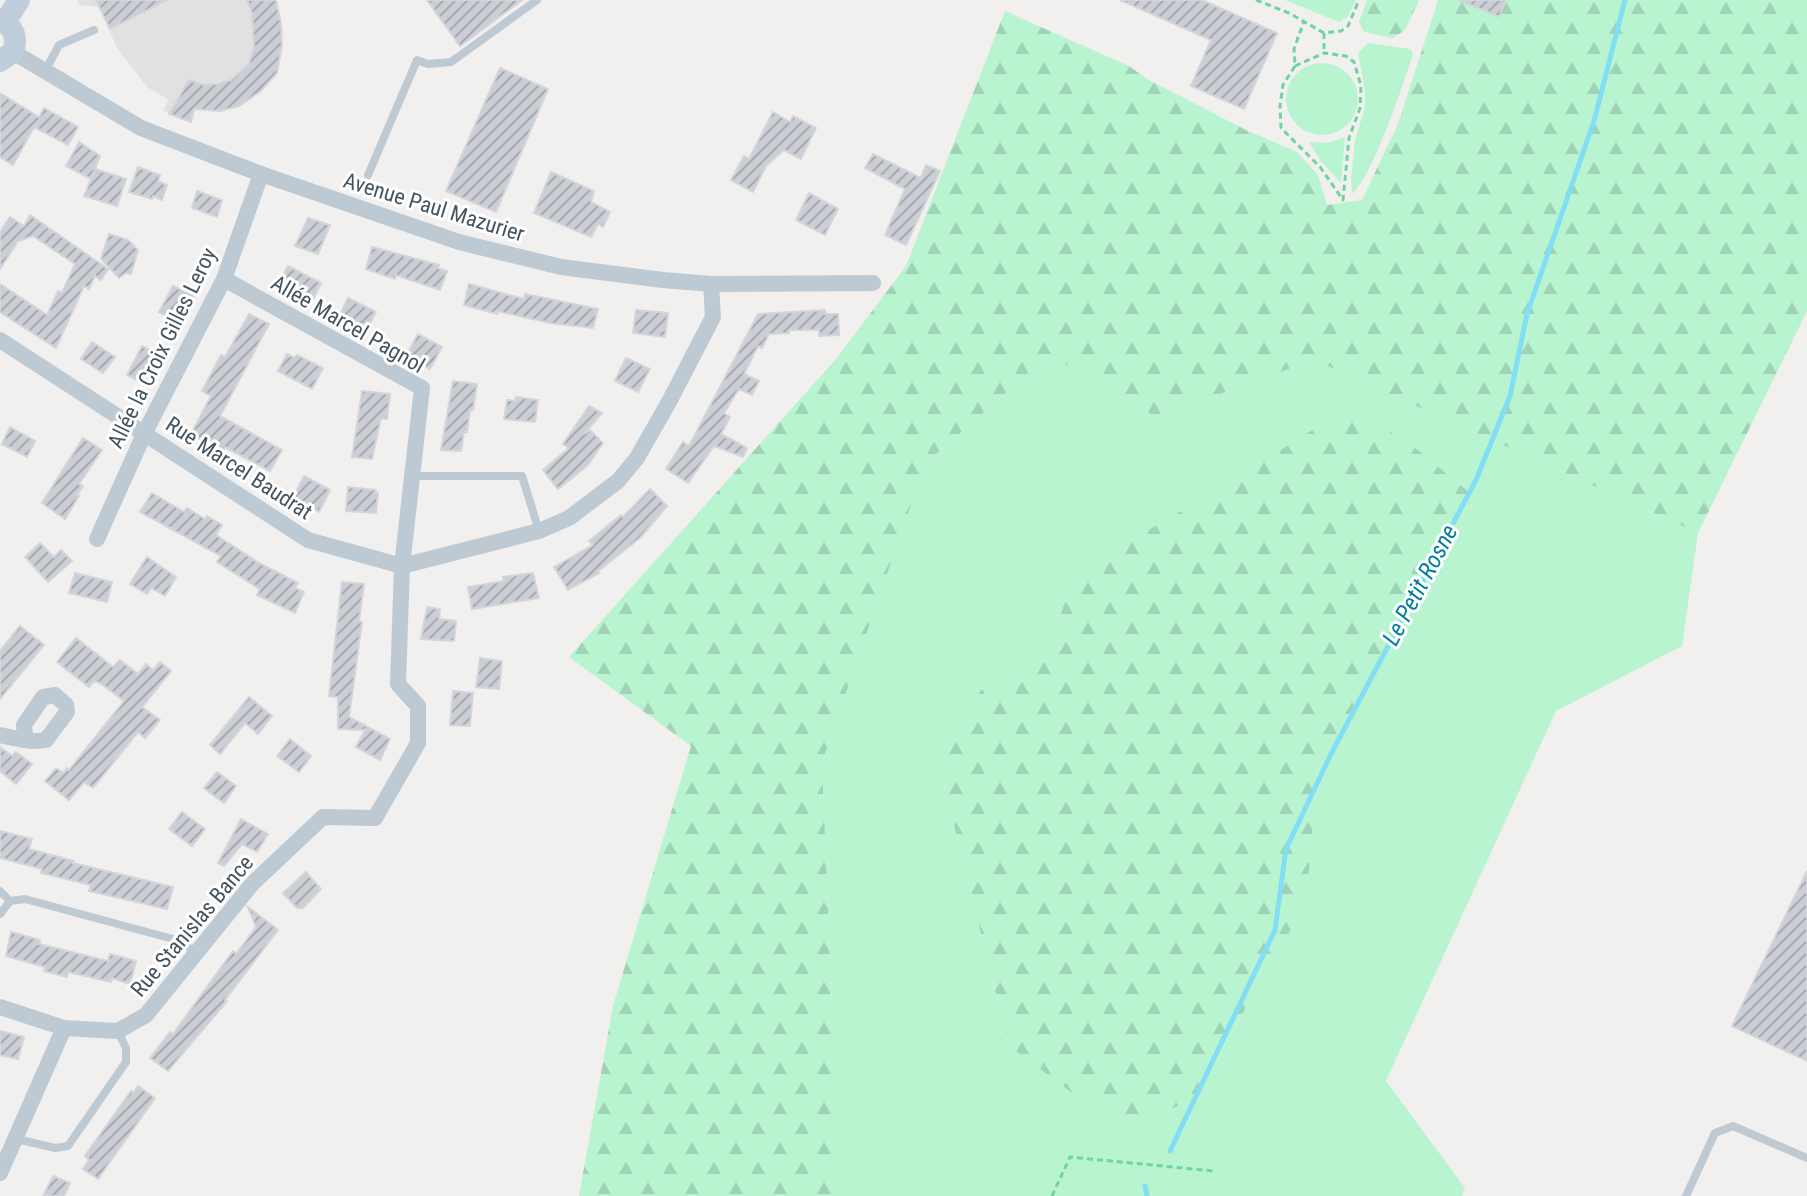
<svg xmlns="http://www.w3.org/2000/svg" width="1807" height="1196" font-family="'Roboto Condensed',sans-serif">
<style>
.education{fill:#e3e0e1}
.grass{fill:#b9f4d0;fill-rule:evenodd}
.forest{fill:url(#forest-firs)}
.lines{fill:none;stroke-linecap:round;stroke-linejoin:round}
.stream{stroke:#82def5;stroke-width:5}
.building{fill:url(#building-hatch);stroke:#d3d5db;stroke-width:2}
.path{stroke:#6ed5a2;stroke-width:3;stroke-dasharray:6 4;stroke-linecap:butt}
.lane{stroke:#becad3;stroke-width:8}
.street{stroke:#becad3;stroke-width:16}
.secondary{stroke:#c0cdda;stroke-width:22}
.labels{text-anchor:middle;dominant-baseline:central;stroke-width:6;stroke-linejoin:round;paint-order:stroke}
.street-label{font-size:22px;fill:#45535f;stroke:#fff}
.water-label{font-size:24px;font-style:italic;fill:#037f9e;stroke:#fff}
</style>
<defs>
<pattern id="forest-firs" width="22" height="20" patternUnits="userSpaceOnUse" patternTransform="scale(2)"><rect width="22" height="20" fill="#b9f4d0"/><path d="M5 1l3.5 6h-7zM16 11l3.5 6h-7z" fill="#a0d3b5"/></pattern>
<pattern id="building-hatch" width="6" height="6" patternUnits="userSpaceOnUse" patternTransform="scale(2)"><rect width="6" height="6" fill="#cbced4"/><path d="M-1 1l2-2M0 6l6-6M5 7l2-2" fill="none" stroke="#a7aaaf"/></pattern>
</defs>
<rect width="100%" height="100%" fill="#f2efef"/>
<polygon class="education" points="77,0 276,0 281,24 282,45 277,73 261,91 239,106 220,111 194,109 191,121 177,118 163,110 169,100 147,87 117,48 99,7 79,5"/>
<g class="grass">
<polygon points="1285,0 1356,0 1348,17 1339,22"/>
<path d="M1368,43L1410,49L1413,54C1404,83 1372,178 1352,194L1351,179L1355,140L1365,107V90L1358,53Z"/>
<circle cx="1322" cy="99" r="36"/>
<polygon points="1345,137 1341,183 1320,160 1309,142 1327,143"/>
<path d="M1049,355L1156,417L1314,360L1698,533L1682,646L1556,711L1386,1081L1465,1188L1462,1196H846L839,1173L822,763L925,464ZM1476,498L1318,771L1306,903L1194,1098L1009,1046L935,749L986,684L1049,660L1073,569L1167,520Z"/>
</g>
<g class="forest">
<polygon points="1367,0 1419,0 1405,30 1393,38 1364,32 1359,22"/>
<polygon points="1438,0 1807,0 1807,311 1698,533 1314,360 1156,417 1049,355 925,464 822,763 839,1173 846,1196 579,1196 613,1006 691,746 569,657 836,359 906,266 1005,11 1129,66 1147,79 1246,130 1297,152 1318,175 1327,205 1362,200 1398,124"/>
<polygon points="1350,407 1414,447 1476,498 1318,771 1306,903 1194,1098 1138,1125 1082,1100 1009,1046 935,749 986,684 1049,660 1073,569 1167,520"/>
</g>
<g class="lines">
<g class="stream">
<polyline points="1170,1151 1275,930 1286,849 1331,754 1476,480 1510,396 1527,314 1594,121 1625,0"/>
<polyline points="1145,1186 1147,1196"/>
</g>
</g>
<g class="building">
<polygon points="96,0 167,0 110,29"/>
<polygon points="247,0 276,0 281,24 282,45 277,73 261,91 239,106 220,111 194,109 191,122 169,114 189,80 204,85 218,84 231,80 249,64 254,47 252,13"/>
<polygon points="427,0 522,0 460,46"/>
<polygon points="1120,0 1202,0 1277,33 1244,109 1191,86 1211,40"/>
<polygon points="1459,0 1506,0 1499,17"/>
<polygon points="500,68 548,89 496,212 446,191"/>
<polygon points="0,93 39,117 44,108 78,127 68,145 34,127 13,165 0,157"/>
<polygon points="773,112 790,122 793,116 816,128 801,159 784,150 766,166 753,192 731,180 744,156 749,159"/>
<polygon points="79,142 100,156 91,179 66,166"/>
<polygon points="873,154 921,178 926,165 940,171 906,245 885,235 905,189 865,168"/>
<polygon points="138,167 160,175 158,181 167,185 162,200 153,196 152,199 129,192"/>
<polygon points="95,169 126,179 117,206 84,196"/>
<polygon points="551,172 594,191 591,202 610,212 603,227 598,224 591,237 534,213"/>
<polygon points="197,191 222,200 217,217 192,208"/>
<polygon points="809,193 838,209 825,235 796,220"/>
<polygon points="30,215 108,269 101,280 95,276 89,289 84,286 56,348 0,312 0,284 47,315 58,291 62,293 75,264 33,236 18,241 0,269 0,232 10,217 24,226"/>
<polygon points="308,218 330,225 318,254 295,246"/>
<polygon points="109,234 128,240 138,250 131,274 126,273 119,278 101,259"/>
<polygon points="372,247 439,265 438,268 447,271 440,290 396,275 395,279 366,269"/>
<polygon points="288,266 321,283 313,299 297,290 293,297 277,288"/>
<polygon points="469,284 524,299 525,294 598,309 593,328 550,323 497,311 497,314 464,305"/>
<polygon points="173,286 194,296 179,323 159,312"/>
<polygon points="348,298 376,312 364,335 337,321"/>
<polygon points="636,310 668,313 665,337 633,333"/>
<polygon points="825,310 825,314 838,314 839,335 819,336 819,330 789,330 789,333 769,334 762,348 758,346 744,374 759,381 752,395 739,389 724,413 730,417 721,434 747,448 743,457 714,446 688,483 666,469 683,442 689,446 758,314"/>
<polygon points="249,314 269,324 220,416 282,450 270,471 225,447 223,451 191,434 211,396 202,391 221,355 225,357"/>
<polygon points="418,334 442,347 430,369 406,356"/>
<polygon points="92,342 115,357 103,373 81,359"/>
<polygon points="142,346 161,356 146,385 127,375"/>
<polygon points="287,354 295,358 297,355 323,368 312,389 278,371"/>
<polygon points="626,358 650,369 638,392 615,381"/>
<polygon points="453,381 477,384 473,410 470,410 467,432 464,432 461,451 441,450"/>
<polygon points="362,391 390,394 387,419 381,418 372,459 352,457"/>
<polygon points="516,397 538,400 535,422 504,419 507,400 516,401"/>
<polygon points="589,406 602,413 584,434 590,430 603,443 587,466 558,489 543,470 569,448 563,444"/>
<polygon points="10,427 35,441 27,457 2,444"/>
<polygon points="83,438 102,450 79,484 83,486 77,495 79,496 65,519 42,503"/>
<polygon points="304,476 330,490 319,512 293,498"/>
<polygon points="348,487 376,490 375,493 378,493 376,513 346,511"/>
<polygon points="650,489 667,506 640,538 598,571 599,573 568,590 554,567 593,545 589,541 621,515 623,517"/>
<polygon points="152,493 184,512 187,508 205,519 207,516 222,525 216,535 259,563 298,583 295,588 304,592 295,613 257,595 260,589 217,562 221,556 140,512"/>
<polygon points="40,543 54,557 61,550 72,561 48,582 25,557"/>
<polygon points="147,557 176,577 165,596 151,588 147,594 130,584"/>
<polygon points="75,573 112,582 107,602 69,593"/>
<polygon points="533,573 539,598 472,609 468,587 504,581 503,577"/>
<polygon points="342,582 364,584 359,621 362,622 349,717 390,739 380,760 356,747 365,730 338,729 338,697 329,696"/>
<polygon points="427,607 440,609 439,619 456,621 454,641 421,639"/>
<polygon points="20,626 44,645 0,699 0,651"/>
<polygon points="76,638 113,667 120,660 138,674 146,664 153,670 160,662 171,671 142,707 160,720 145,738 138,732 93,788 84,782 69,800 45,781 56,768 63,773 67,768 69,770 124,701 100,683 94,681 89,687 57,662"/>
<polygon points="480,658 502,661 499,689 476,687"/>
<polygon points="453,691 473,693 470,726 450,725"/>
<polygon points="249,697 272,716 258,734 245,723 220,754 210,745"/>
<polygon points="290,739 311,756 299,772 277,756"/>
<polygon points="0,747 12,756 16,752 32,764 16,784 0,771"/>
<polygon points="217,772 236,786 224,803 204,788"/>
<polygon points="182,812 205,829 192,846 169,829"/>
<polygon points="241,819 268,834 257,852 242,844 224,866 218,863"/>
<polygon points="0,831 32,839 29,849 74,861 73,863 173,887 167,909 89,891 91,885 41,873 42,869 0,858"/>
<polygon points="1807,871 1807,1061 1732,1026"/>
<polygon points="306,872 321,889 303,908 297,908 283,893"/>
<polygon points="248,907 278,930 225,1000 227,1001 168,1071 150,1058 170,1032 173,1034 233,951 236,954 256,927"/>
<polygon points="11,932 40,940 39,944 108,961 110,954 136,961 130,984 112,978 111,982 68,972 67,977 44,971 45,967 6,956"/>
<polygon points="0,1031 24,1037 18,1059 0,1055"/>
<polygon points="138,1086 155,1098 98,1179 83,1169 89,1160 85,1156 131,1091 133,1093"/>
<polygon points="53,1176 70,1183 64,1196 43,1196"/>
</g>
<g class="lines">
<g class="path">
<polyline points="1256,0 1289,13 1324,33 1341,31 1348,26 1359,0"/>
<polyline points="1324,33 1324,53"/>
<polyline points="1295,66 1324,53 1346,56 1354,62 1361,86 1360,108 1349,138 1343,200 1320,167 1281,128 1280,106 1283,85 1295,66 1294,49 1304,21"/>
<polyline points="1052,1196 1070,1157 1213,1171"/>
</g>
<g class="lane">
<polyline points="45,71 59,45 94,30"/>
<polyline points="368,175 417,60 428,64 451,62 537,0"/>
<polyline points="412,476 522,476 539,531"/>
<polyline points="0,891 10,901"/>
<polyline points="0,914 10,901 25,899 173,939 195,951"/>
<polyline points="17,1139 55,1148 68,1146 126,1062 126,1048 118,1031"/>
<polyline points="1686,1196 1715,1133 1733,1126 1807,1158"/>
</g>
<g class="street">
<polyline points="13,52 141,128 261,174 459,242 561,267 663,280 711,284 873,283"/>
<polyline points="0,340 308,540 402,566 539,531 569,518 618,481 637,458 670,400 713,317 711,284"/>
<polyline points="97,539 145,432 224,279 261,174"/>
<path d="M0,735C15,738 31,743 46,740L67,712L66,705L55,695L43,697L24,725L25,736L30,741"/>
<polyline points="0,1007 64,1028 118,1031 146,1015 252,884 323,817 375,818 418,743 418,706 398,684 402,566 422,388 224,279"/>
<polyline points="0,1173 64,1028"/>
</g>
<g class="secondary">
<path d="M0,20C14,26 18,38 13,52L0,61"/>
<polyline points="5,22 19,0"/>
</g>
</g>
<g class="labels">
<g class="street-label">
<text transform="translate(434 207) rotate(17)">Avenue Paul Mazurier</text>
<text transform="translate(348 324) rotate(30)">Allée Marcel Pagnol</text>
<text transform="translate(162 348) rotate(-64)">Allée la Croix Gilles Leroy</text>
<text transform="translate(239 468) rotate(33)">Rue Marcel Baudrat</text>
<text transform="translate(192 926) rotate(-50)">Rue Stanislas Bance</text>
</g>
<g class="water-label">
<text transform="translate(1420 585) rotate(-62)">Le Petit Rosne</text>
</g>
</g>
</svg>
